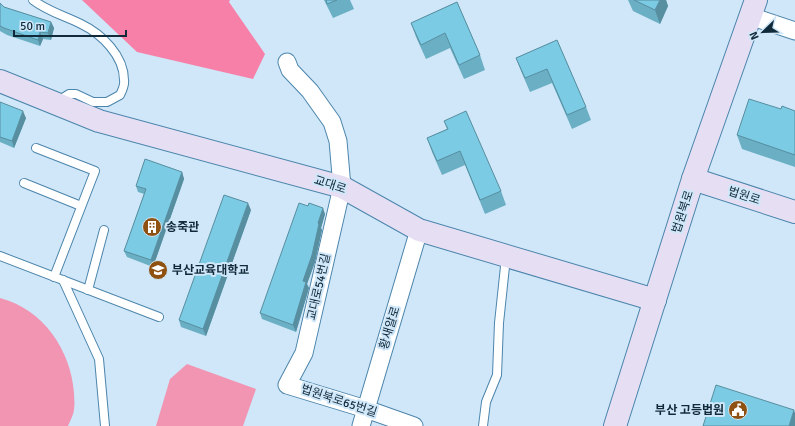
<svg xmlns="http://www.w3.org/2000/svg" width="795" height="426" font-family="Signika,'Noto Sans KR',sans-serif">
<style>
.green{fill:#f195b2}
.forest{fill:#f780a8}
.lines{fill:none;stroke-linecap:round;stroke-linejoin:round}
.service-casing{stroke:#4c85ac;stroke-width:10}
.minor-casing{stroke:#4c85ac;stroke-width:19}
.secondary-casing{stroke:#4c85ac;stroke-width:24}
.service{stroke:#fff;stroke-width:8}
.minor{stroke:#fff;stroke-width:17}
.secondary{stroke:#e6dff4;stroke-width:22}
.wall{fill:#6bafc4}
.shaded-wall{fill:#578ea0}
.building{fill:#7ccbe4;stroke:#578ea0}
.labels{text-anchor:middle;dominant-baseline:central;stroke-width:4;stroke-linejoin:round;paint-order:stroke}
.street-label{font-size:12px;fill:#112a3a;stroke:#cfe7f8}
.poi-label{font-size:12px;font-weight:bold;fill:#112a3a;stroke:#cfe7f8;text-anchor:start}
</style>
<rect width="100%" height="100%" fill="#cfe7f8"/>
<g class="green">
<path d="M0,298C43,309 71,350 74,393C74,398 75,404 74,409C74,414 70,421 68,426H0Z"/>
<polygon points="187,364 256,389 243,426 156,426 170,379"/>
</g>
<polygon class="forest" points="82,0 230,0 229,2 265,54 253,79 137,52"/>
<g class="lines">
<g class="service-casing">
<g id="service">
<path d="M33,0C47,11 65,16 81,24C102,34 124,56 124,80C125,85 122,91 120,95L107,102H93L76,94H69L58,101"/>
<polyline points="36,148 95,171 54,277"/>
<polyline points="24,183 81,206"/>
<polyline points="0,256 159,317"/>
<polyline points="63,280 99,359 105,426"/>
<polyline points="88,290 104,230"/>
<polyline points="483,426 486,402 497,375 499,323 506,257"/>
</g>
</g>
<g class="minor-casing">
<g id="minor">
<polyline points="750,16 795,31"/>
<polyline points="287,62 290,70 310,91 332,122 338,141 342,187 304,353 287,385 366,409 414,426"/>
<polyline points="361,426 419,230"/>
</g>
</g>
<g class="secondary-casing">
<g id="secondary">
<polyline points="0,81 99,121 342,187 419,230 655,300"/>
<polyline points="693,179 795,212"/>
<polyline points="615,426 693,179 756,0"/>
</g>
</g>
<use href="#service" class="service"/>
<use href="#minor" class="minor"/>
<use href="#secondary" class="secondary"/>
</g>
<g class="wall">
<polygon points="324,0 350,0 354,9 333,18"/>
<polygon points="628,0 666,0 668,6 660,24 633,11"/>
<polygon points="457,2 480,55 485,70 464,79 450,48 426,59 416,37 411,23"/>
<polygon points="0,3 4,7 51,22 54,28 51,40 43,39 40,46 7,35 0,31"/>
<polygon points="557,40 586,107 591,120 572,129 552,83 530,92 521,71 516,58"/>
<polygon points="0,102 26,118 14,148 0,142"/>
<polygon points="781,109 795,111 795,167 742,149 737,135"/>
<polygon points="444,121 501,191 506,205 485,214 465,165 442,175 432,152 427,138 447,129"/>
<polygon points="182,172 184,179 153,267 127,257 124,251 144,194 138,192 136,186"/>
<polygon points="308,206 325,214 321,228 322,230 315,262 307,284 309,288 296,332 262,319 260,313"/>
<polygon points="251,210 206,336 181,327 179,320"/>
</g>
<g class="shaded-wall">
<polygon points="660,0 666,0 668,6 660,24 655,10"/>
<polygon points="51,22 54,28 51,40 48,33"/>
<polygon points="40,32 43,39 40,46 38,40"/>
<polygon points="23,111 26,118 14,148 12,141"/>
<polygon points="182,172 184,179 153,267 151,260"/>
<polygon points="248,203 251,210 206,336 203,329"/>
<polygon points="323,208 325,214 321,228 322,230 315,262 307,284 309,288 296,332 293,325 303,281 318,223"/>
<polygon points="794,410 795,413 795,426 789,426"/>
</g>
<g class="building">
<polygon points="326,0 337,0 327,4"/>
<polygon points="634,0 660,0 655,10"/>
<polygon points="457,2 480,55 459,65 445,33 421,45 411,23"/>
<polygon points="0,3 4,7 51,22 48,33 40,32 38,40 4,28 0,26"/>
<polygon points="557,40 586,107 567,115 547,69 525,78 516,58"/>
<polygon points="749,99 781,109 782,106 795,111 795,155 737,135"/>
<polygon points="0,102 23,111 12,141 0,137"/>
<polygon points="466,111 501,191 480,200 460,151 437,161 427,138 448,129 444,121"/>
<polygon points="145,159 182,172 151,260 124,251 146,189 136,186"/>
<polygon points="224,195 248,203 203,329 179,320"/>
<polygon points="299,203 308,206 309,203 323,208 318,223 319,224 312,255 303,281 306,282 293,325 260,313"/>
<polygon points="716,385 794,410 789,426 703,426"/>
</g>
<defs>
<g id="building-disc" transform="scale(1)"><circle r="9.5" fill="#8e5112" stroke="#cfe7f8"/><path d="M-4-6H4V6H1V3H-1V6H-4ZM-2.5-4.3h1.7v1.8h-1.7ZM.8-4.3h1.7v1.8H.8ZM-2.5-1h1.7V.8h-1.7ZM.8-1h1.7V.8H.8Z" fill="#fff"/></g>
<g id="university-disc" transform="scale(1)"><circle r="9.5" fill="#8e5112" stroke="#cfe7f8"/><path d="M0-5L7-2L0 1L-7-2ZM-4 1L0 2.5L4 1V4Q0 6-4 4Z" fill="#fff"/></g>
<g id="civic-disc" transform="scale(1)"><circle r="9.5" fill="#8e5112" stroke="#cfe7f8"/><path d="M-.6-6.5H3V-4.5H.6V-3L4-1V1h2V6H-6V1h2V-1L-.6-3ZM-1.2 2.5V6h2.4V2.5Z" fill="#fff"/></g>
</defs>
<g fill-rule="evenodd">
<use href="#building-disc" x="152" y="227"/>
<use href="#university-disc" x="158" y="270"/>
<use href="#civic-disc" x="738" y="410"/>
</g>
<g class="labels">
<g class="street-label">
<text transform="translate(330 185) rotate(18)">교대로</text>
<text transform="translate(744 196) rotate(18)">법원로</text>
<text transform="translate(683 212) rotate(-72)">법원북로</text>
<text transform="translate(319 287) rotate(-77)">교대로54번길</text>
<text transform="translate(390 328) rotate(-73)">황새알로</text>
<text transform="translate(339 401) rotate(18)">법원북로65번길</text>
</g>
<g class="poi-label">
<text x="166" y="227">송죽관</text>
<text x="172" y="270">부산교육대학교</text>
<text x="724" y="410" text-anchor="end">부산 고등법원</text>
</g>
</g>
<g transform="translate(763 32) rotate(247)" stroke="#cfe7f8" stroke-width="3" paint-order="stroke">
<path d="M0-3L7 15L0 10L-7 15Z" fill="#112a3a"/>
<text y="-6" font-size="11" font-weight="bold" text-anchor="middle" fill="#112a3a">N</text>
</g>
<path d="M14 30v6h112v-6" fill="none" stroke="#112a3a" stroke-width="2"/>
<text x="20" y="30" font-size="12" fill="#112a3a" stroke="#cfe7f8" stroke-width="3" paint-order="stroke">50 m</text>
</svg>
